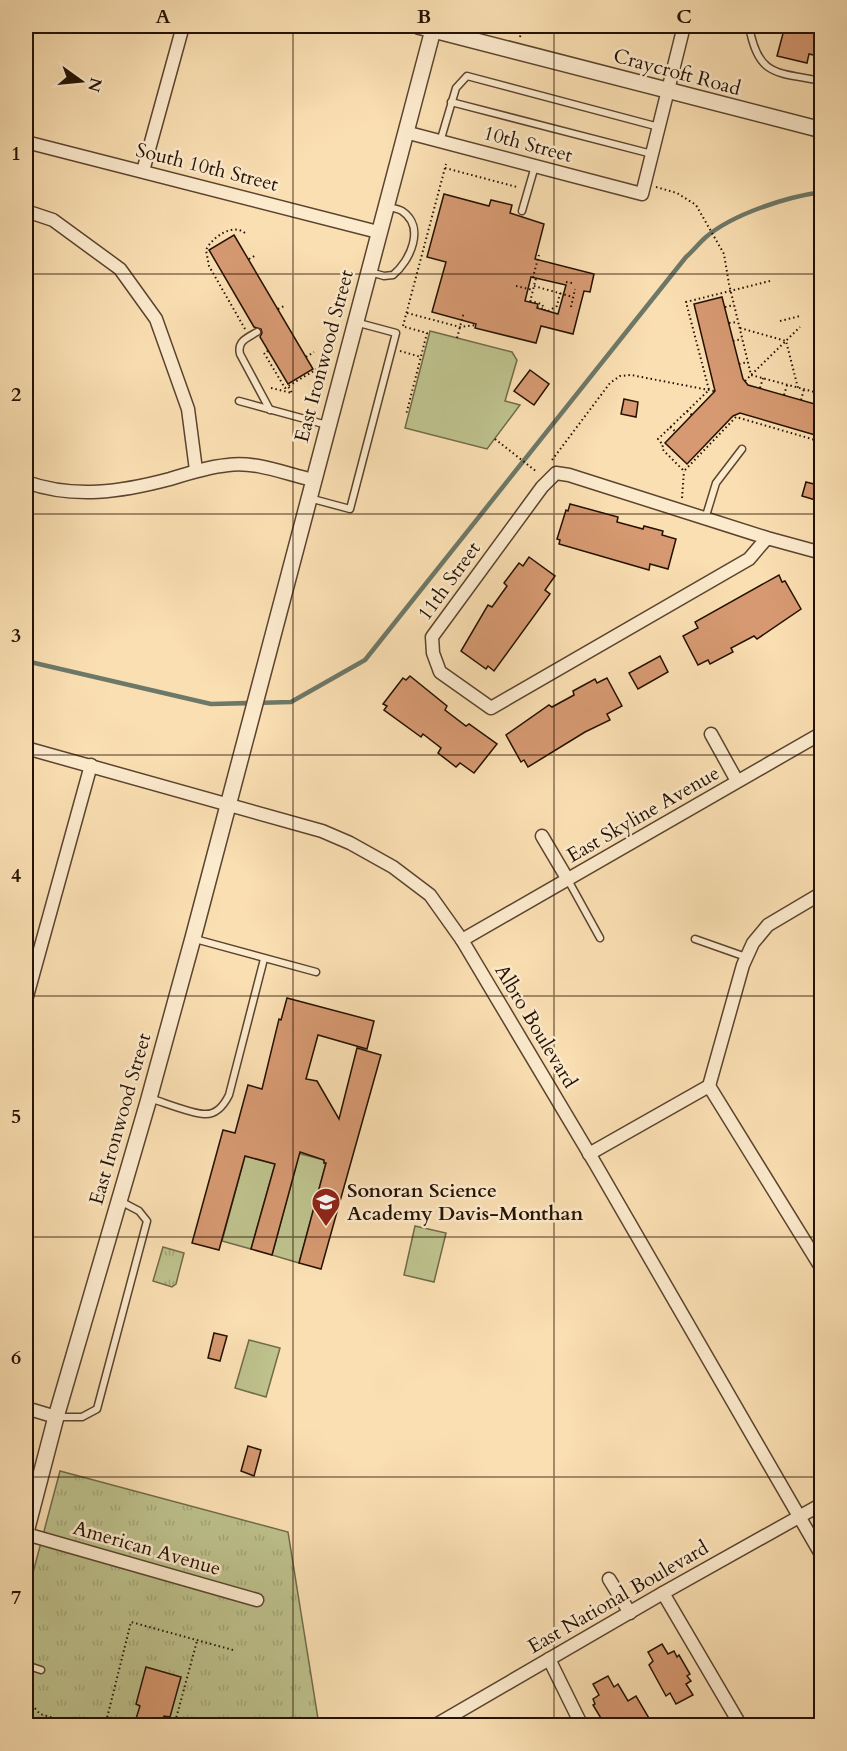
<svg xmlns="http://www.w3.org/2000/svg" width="847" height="1751" font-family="Cardo,serif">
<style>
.green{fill:#bec28d;stroke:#716a48;stroke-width:1.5}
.park{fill:url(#park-tufts);stroke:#716a48;stroke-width:1.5}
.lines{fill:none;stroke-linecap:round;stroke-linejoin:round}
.stream{stroke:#6d7868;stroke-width:4.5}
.building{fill:#d69971;stroke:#241102;stroke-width:1.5;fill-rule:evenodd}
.service-casing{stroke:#5a442e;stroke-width:9}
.minor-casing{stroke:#5a442e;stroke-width:15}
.tertiary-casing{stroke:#5a442e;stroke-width:18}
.path{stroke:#241102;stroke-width:2;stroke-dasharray:1.5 3;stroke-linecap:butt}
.service{stroke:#fceacd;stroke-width:6}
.minor{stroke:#fceacd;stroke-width:12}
.tertiary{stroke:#fceacd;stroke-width:15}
.grid{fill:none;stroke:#241102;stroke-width:1.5;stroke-opacity:0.55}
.labels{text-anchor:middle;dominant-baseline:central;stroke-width:5;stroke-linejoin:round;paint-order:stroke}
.street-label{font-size:20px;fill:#241102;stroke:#fceacd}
.poi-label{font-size:20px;font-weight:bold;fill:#241102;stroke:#fceacd;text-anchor:start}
.neatline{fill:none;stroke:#241102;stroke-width:2}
.grid-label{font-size:20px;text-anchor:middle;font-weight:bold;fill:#241102}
</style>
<defs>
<pattern id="park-tufts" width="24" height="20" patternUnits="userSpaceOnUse" patternTransform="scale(1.5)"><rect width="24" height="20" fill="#bec28d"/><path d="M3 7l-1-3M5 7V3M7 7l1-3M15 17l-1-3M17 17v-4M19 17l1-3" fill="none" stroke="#a3a678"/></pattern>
</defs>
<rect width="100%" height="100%" fill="#fadfb2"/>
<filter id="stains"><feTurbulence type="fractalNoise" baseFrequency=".00333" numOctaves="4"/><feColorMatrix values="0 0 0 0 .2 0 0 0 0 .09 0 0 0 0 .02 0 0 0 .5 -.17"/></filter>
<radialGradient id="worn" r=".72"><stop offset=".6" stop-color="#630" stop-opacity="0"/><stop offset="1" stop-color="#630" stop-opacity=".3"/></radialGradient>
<g class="green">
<polygon points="430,331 512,352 517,360 505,401 520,405 487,449 405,428"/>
<polygon points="297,1153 324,1160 324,1163 326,1163 299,1263 272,1255 297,1162"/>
<polygon points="245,1156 275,1164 251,1249 222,1241"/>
<polygon points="415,1226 446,1233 434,1282 404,1275"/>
<polygon points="249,1340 280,1348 266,1397 235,1388"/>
</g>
<g class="park">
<polygon points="163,1247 184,1253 176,1284 172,1287 153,1281"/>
<polygon points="60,1471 288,1532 319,1725 26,1726 26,1599"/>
</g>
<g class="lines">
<path class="stream" d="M26,661L211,704L291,702L365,660L686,257C693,251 699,243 706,237C733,214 786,197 822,192"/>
</g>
<g class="building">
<polygon points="785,26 822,26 822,57 809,54 807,63 777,56"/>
<path d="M444,194L489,206L491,200L512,205L510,213L544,224L535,259L594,274L590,292L584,291L573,334L541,326L536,343L475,328L476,324L432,312L446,262L427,257ZM531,277L566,285L558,314L537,308L538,304L525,301Z"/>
<polygon points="234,235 313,369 288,384 260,337 262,333 261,329 254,327 209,250"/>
<polygon points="722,297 743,379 748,385 822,406 822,437 740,413 733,416 687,464 665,443 715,391 694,304"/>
<polygon points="530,370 549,384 534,405 514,391"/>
<polygon points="624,399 638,402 636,417 621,414"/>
<polygon points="806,482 822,486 822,502 802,496"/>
<polygon points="570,504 618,517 617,522 643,529 644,526 663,531 662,535 676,539 668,569 650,564 649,570 559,544 560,540 557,539 566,510 568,511"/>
<polygon points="529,557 555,576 545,590 550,594 494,671 488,666 486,669 461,651 488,605 492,607 507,586 504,583 519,563 523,566"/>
<polygon points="779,575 782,582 785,581 801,609 757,639 754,636 731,648 733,652 710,664 708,660 698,665 683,636 698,628 695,622"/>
<polygon points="660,656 668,672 638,689 629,673"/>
<polygon points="410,676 447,706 445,710 466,726 469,724 497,744 474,773 460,763 456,767 438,753 441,748 423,734 421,737 384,710 387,706 383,704 403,678 406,680"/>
<polygon points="607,678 622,706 607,714 610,720 585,732 528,767 524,760 521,762 506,735 549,705 552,707 574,695 573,691 595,679 597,683"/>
<polygon points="287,998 374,1021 367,1049 318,1035 306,1079 317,1081 339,1119 357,1048 381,1055 321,1269 299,1263 326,1163 324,1163 324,1160 300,1152 272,1255 251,1249 275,1164 245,1156 219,1250 192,1243 223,1130 235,1133 248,1085 262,1089 279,1019 281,1020"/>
<polygon points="214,1333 227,1336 220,1361 208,1358"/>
<polygon points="248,1446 261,1450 254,1476 241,1471"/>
<polygon points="662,1644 668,1654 674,1651 677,1657 679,1655 690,1674 687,1676 691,1681 686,1684 693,1695 676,1704 670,1693 666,1696 649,1665 653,1661 648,1652"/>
<polygon points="146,1667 181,1677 170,1717 164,1716 162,1725 134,1725 140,1706 136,1704"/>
<polygon points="608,1676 614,1687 618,1684 628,1701 636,1696 653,1725 605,1725 593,1705 595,1704 593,1699 599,1695 593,1684"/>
</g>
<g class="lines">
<g class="service-casing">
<g id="service">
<path d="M749,26C758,77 776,72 822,81"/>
<polyline points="451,102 652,154"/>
<polyline points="440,142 456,88 467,76 659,127"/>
<polyline points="522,211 535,166"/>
<path d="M370,272L384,276L393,275C410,261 426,227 402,211C399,209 393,208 388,207"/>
<path d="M257,332C247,338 237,341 240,354L270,410"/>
<polyline points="239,401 327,425"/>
<polyline points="309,498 350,509 396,333 355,322"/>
<polyline points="705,519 716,483 742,449"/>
<polyline points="568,880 600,938"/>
<polyline points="195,939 316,972"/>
<polyline points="695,939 746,957"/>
<path d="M149,1098C163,1102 192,1114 204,1114C217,1115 224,1105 229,1095L264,959"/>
<polyline points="56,1417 82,1417 97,1409 147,1221 139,1211 120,1201"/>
<polyline points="26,1665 41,1670"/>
</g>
</g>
<g class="minor-casing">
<g id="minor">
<polyline points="405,132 642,194 684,26"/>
<polyline points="26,142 378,232"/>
<polyline points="143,171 183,26"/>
<polyline points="26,211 53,220 120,269 156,319 188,409 196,470"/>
<path d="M26,482C74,499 121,492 170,479C189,473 208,467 228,465C256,461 286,474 313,480"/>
<polyline points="767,538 749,559 491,708 440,672 433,653 432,637 542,487 556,473 569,475 767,538 822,553"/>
<polyline points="711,734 737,781"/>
<polyline points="26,748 322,831 350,843 393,867 430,895 462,940 596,1165 822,1556"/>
<polyline points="542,836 568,880"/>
<polyline points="462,940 822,733"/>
<polyline points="26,1000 91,765"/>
<polyline points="709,1086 822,1269"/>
<polyline points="589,1154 709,1086 743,965 753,943 768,925 822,893"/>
<polyline points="26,1408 56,1417"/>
<polyline points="26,1534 257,1600"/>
<polyline points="609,1579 630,1613"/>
<polyline points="663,1593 741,1726"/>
<polyline points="549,1659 582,1726"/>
<polyline points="434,1726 663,1593 822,1504"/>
</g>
</g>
<g class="tertiary-casing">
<g id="tertiary">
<polyline points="418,26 822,130"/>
<polyline points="26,1532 56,1417 148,1102 193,938 434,26"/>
</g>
</g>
<g class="path">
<polyline points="155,26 157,28"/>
<polyline points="520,37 523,26"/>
<polyline points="445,168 517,187"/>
<polyline points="656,187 677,193 696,205 724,254 729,284 751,375 822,394"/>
<polyline points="249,259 256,255"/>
<polyline points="770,281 686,302 709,390 658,439 663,445 662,448 664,451 684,471 736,417 822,442"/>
<polyline points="566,282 572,283"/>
<polyline points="516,286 533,290"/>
<polyline points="534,286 573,297"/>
<polyline points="530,301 542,304 546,313"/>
<polyline points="530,302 536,278 533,277 539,255"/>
<polyline points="537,307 544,309"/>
<polyline points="571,307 575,289"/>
<polyline points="725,307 734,305"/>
<polyline points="278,309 286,305"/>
<polyline points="548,311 557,306 560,293"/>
<polyline points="407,313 460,327 476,325"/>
<polyline points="780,321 800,316"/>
<polyline points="729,323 738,322"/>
<polyline points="403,326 446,164"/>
<polyline points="405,327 427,333 406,415"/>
<polyline points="740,328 786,341 798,388"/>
<path d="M245,329L209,266L206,250C212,237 235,221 247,235"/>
<polyline points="457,338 464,312"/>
<polyline points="733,341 742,339"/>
<polyline points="268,351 264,353 285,388 322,366"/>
<polyline points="400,351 421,357"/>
<polyline points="306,357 314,352"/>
<polyline points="739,364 748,362"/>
<polyline points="745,381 800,327"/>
<polyline points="271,388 292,393 288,386"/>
<polyline points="760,388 763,378"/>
<polyline points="784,395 787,385"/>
<polyline points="801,400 804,389"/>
<polyline points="819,405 822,397"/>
<polyline points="687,411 692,415"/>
<polyline points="670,427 676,432"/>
<polyline points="495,439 537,472"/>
<polyline points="552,460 610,383 620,376 631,375 714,391"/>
<polyline points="682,498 684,471"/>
<polyline points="26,1698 40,1714 81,1726"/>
<polyline points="105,1726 131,1622 233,1650"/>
<polyline points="174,1726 197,1641"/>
</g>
<use href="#service" class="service"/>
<use href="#minor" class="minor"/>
<use href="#tertiary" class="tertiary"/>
</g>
<path class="grid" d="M293,26V1726M554,26V1726M26,274H822M26,514H822M26,755H822M26,996H822M26,1237H822M26,1477H822"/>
<defs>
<g id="school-pin" transform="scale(1.5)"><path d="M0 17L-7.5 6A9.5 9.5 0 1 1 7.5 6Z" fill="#8f2418" stroke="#fceacd"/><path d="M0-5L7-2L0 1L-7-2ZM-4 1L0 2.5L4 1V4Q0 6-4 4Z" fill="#fff"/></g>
</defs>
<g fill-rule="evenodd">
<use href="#school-pin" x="326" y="1202"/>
</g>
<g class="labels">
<g class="street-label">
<text transform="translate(677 72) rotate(15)">Craycroft Road</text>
<text transform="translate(528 144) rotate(15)">10th Street</text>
<text transform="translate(207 167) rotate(14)">South 10th Street</text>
<text transform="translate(324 356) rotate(-75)">East Ironwood Street</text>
<text transform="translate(449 581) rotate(-54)">11th Street</text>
<text transform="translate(643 814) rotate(-30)">East Skyline Avenue</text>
<text transform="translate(536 1026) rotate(59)">Albro Boulevard</text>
<text transform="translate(120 1119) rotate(-74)">East Ironwood Street</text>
<text transform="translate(147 1548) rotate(16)">American Avenue</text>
<text transform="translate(618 1597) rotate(-30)">East National Boulevard</text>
</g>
<g class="poi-label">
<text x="347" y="1190">Sonoran Science<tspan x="347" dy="23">Academy Davis-Monthan</tspan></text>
</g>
</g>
<rect width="847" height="1751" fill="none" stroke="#fadfb2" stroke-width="66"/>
<g transform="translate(81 81) rotate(105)" stroke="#fceacd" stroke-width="4.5" paint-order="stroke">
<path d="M0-4.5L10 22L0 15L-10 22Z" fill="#241102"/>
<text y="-9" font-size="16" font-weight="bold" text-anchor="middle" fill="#241102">N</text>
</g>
<rect x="33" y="33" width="781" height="1685" class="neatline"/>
<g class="grid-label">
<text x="163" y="23">A</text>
<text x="424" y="23">B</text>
<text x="684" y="23">C</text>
<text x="16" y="160">1</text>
<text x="16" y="401">2</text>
<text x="16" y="642">3</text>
<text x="16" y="882">4</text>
<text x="16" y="1123">5</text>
<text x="16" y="1364">6</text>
<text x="16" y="1604">7</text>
</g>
<rect width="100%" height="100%" filter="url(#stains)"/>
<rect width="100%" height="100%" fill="url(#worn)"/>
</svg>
